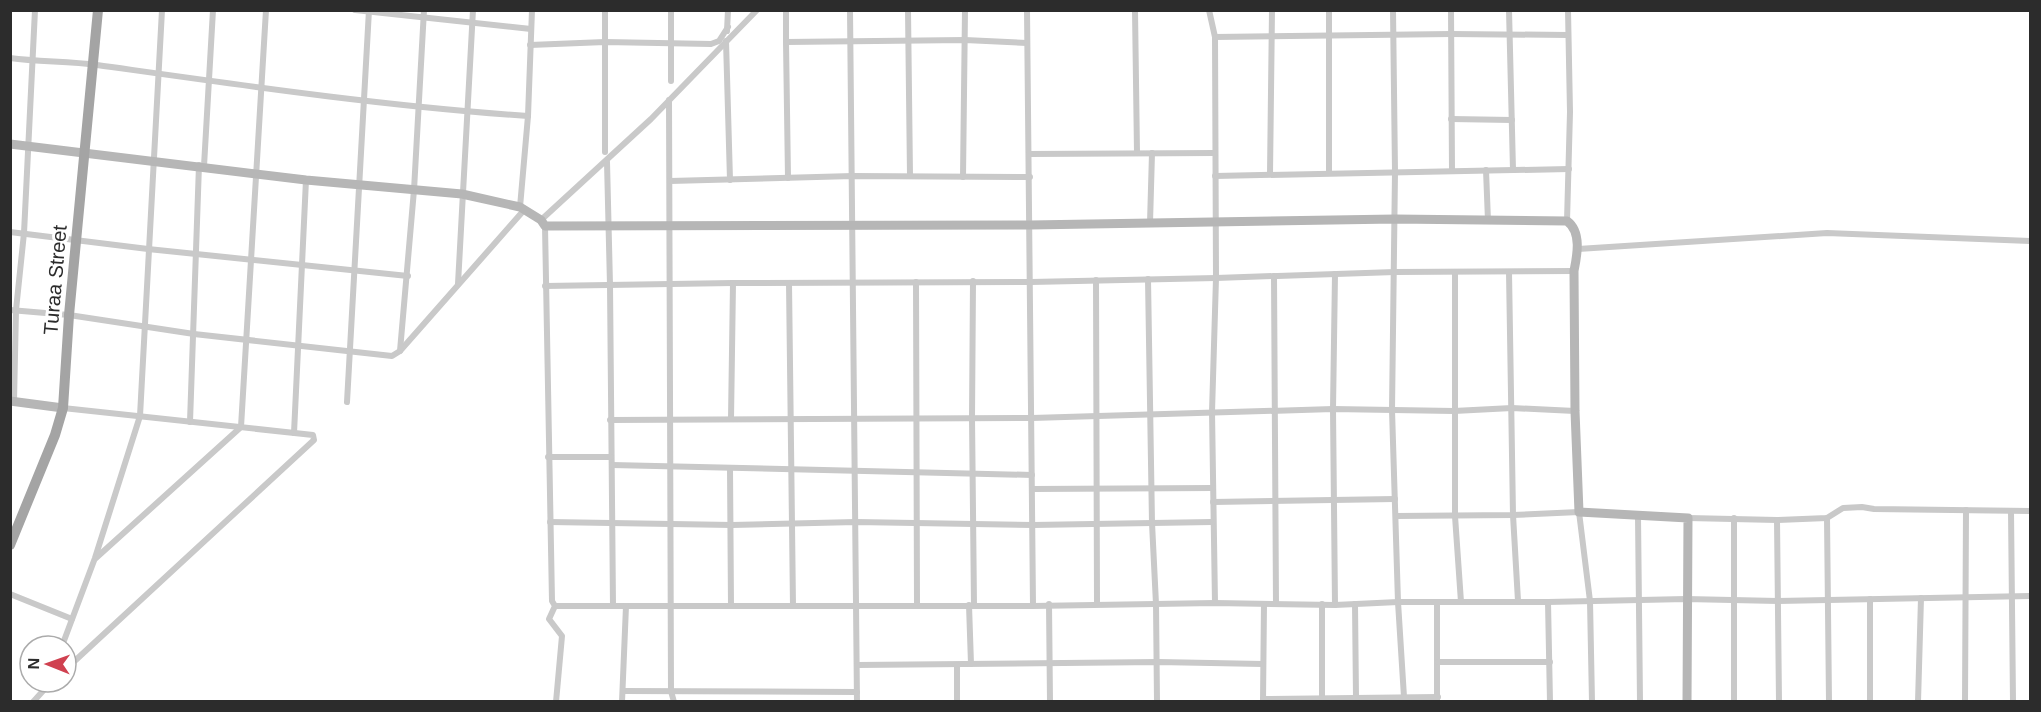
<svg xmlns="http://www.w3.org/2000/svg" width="2041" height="712" font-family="Helvetica,sans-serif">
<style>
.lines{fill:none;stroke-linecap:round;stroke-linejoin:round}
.street{stroke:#c9c9c9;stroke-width:6}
.secondary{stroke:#b6b6b6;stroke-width:9}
.primary{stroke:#a4a4a4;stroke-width:10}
.labels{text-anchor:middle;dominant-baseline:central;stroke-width:6;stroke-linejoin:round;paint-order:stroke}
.street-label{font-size:20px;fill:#2c2c2c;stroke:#fff}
</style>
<rect width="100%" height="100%" fill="#fff"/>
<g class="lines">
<g class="street">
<polyline points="355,10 531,29"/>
<polyline points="671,10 671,81"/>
<polyline points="786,10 786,42 965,40 1027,43"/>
<polyline points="850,10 857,702"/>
<polyline points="908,10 910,176"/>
<polyline points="1027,10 1033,606"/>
<polyline points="1135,10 1137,153"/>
<polyline points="1209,10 1215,37 1216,278 1212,412 1215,603"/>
<polyline points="1329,10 1329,173"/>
<polyline points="1393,10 1395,172 1392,410 1398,602 1404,697"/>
<polyline points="1451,10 1452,171"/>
<polyline points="1509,10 1513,170"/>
<polyline points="727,31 728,10"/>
<polyline points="1215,37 1451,34 1568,35"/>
<polyline points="726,41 730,180"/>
<polyline points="786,42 788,178"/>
<polyline points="530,45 605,42 711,44 719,41 728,27"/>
<path d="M10,58C39,62 68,61 97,65C240,85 383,106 528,116"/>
<polyline points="669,100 671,691 674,702"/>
<polyline points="1451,119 1512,120"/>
<polyline points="605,152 605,10"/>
<polyline points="1029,154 1215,153"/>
<polyline points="607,162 610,285 613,606"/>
<polyline points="204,166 213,10"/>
<polyline points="1486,170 1488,221"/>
<polyline points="1270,174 1272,10"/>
<polyline points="1215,176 1569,169"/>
<polyline points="963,177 965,10"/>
<polyline points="670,181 853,176 1030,177"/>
<polyline points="520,207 528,116 532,10"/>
<polyline points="541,220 651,119 757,10"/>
<polyline points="1567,221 1570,112 1568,10"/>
<polyline points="1150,223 1152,153"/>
<polyline points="545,226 552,601 555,606 549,619 562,636 556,702"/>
<polyline points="10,232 148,249 408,276"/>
<polyline points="1578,249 1827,233 2030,241"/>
<polyline points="1455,272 1455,516 1461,602"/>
<polyline points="1509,272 1513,515 1518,601"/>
<polyline points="1274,276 1276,604"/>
<polyline points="1148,279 1152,523 1156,604 1157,702"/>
<polyline points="1096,280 1097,604"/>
<polyline points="973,281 972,418 974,605"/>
<polyline points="916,282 917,605"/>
<polyline points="789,283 793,606"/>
<polyline points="458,284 473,10"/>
<polyline points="545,286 733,283 1031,282 1216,278 1395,272 1574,271"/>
<polyline points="10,310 69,315 194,334 392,356 400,351 525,209"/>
<polyline points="400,351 414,190 424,10"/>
<polyline points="14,401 16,310 24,233 35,10"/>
<polyline points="347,402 369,10"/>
<polyline points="63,408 313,435 314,440 66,669"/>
<polyline points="731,419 733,283"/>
<polyline points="610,420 1032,418 1333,409 1454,411 1512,408 1575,411"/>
<polyline points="190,422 199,165"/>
<polyline points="294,433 306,180"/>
<polyline points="548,457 611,457"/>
<polyline points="612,465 1032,475"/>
<polyline points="730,468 731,606"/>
<polyline points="1033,489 1213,488"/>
<polyline points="1213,502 1395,499"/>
<polyline points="2011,511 2013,702"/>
<polyline points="1396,516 1513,515 1579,512 1590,601 1592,702"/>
<polyline points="1638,516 1640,702"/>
<polyline points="1688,518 1777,520 1827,518 1843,508 1862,507 1874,509 2030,511"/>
<polyline points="1827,518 1829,702"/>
<polyline points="1777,520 1779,702"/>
<polyline points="550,522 732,525 856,522 1033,525 1212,522"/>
<polyline points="96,558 241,427 266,10"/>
<polyline points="10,594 72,619"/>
<polyline points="1870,599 1870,702"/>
<polyline points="1437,602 1437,702"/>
<polyline points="1548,602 1550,702"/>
<polyline points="1049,604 1050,702"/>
<polyline points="1322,604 1322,700"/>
<polyline points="1355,604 1356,698"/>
<polyline points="969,605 971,664"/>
<polyline points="1335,605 1333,409 1335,274"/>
<polyline points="555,606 1033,606 1215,603 1335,605 1398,602 1548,602 1686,599 1778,601 2030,596"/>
<polyline points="62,646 95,558 140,416 162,10"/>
<polyline points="1438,662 1550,662"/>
<polyline points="857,665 1158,662 1263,664"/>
<polyline points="957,665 957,702"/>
<polyline points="623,691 857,692"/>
<polyline points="1263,699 1438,697"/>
<polyline points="1263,701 1264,604"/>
<polyline points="33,702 51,682"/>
<polyline points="622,702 626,606"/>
<polyline points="1734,702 1734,518"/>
<polyline points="1918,702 1921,598"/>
<polyline points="1965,702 1966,510"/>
</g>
<g class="secondary">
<path d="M10,144L306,180L462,194L520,207L541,220L545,226L1030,225L1395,219L1567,221C1582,232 1577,256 1574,271L1575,411L1579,512L1688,518L1687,702"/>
<polyline points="10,401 63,408"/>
</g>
<polyline class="primary" points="10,545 55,435 63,408 69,315 98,10"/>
</g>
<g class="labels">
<g class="street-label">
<text transform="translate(55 280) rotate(-85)">Turaa Street</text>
</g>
</g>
<rect width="2041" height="712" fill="none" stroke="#2c2c2c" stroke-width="24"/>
<g transform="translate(48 664) rotate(271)"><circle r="28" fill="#ffffff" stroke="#ababab" stroke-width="1.5"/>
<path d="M0-4.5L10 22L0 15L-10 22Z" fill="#d04150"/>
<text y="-9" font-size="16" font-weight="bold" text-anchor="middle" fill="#2c2c2c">N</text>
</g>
</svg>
